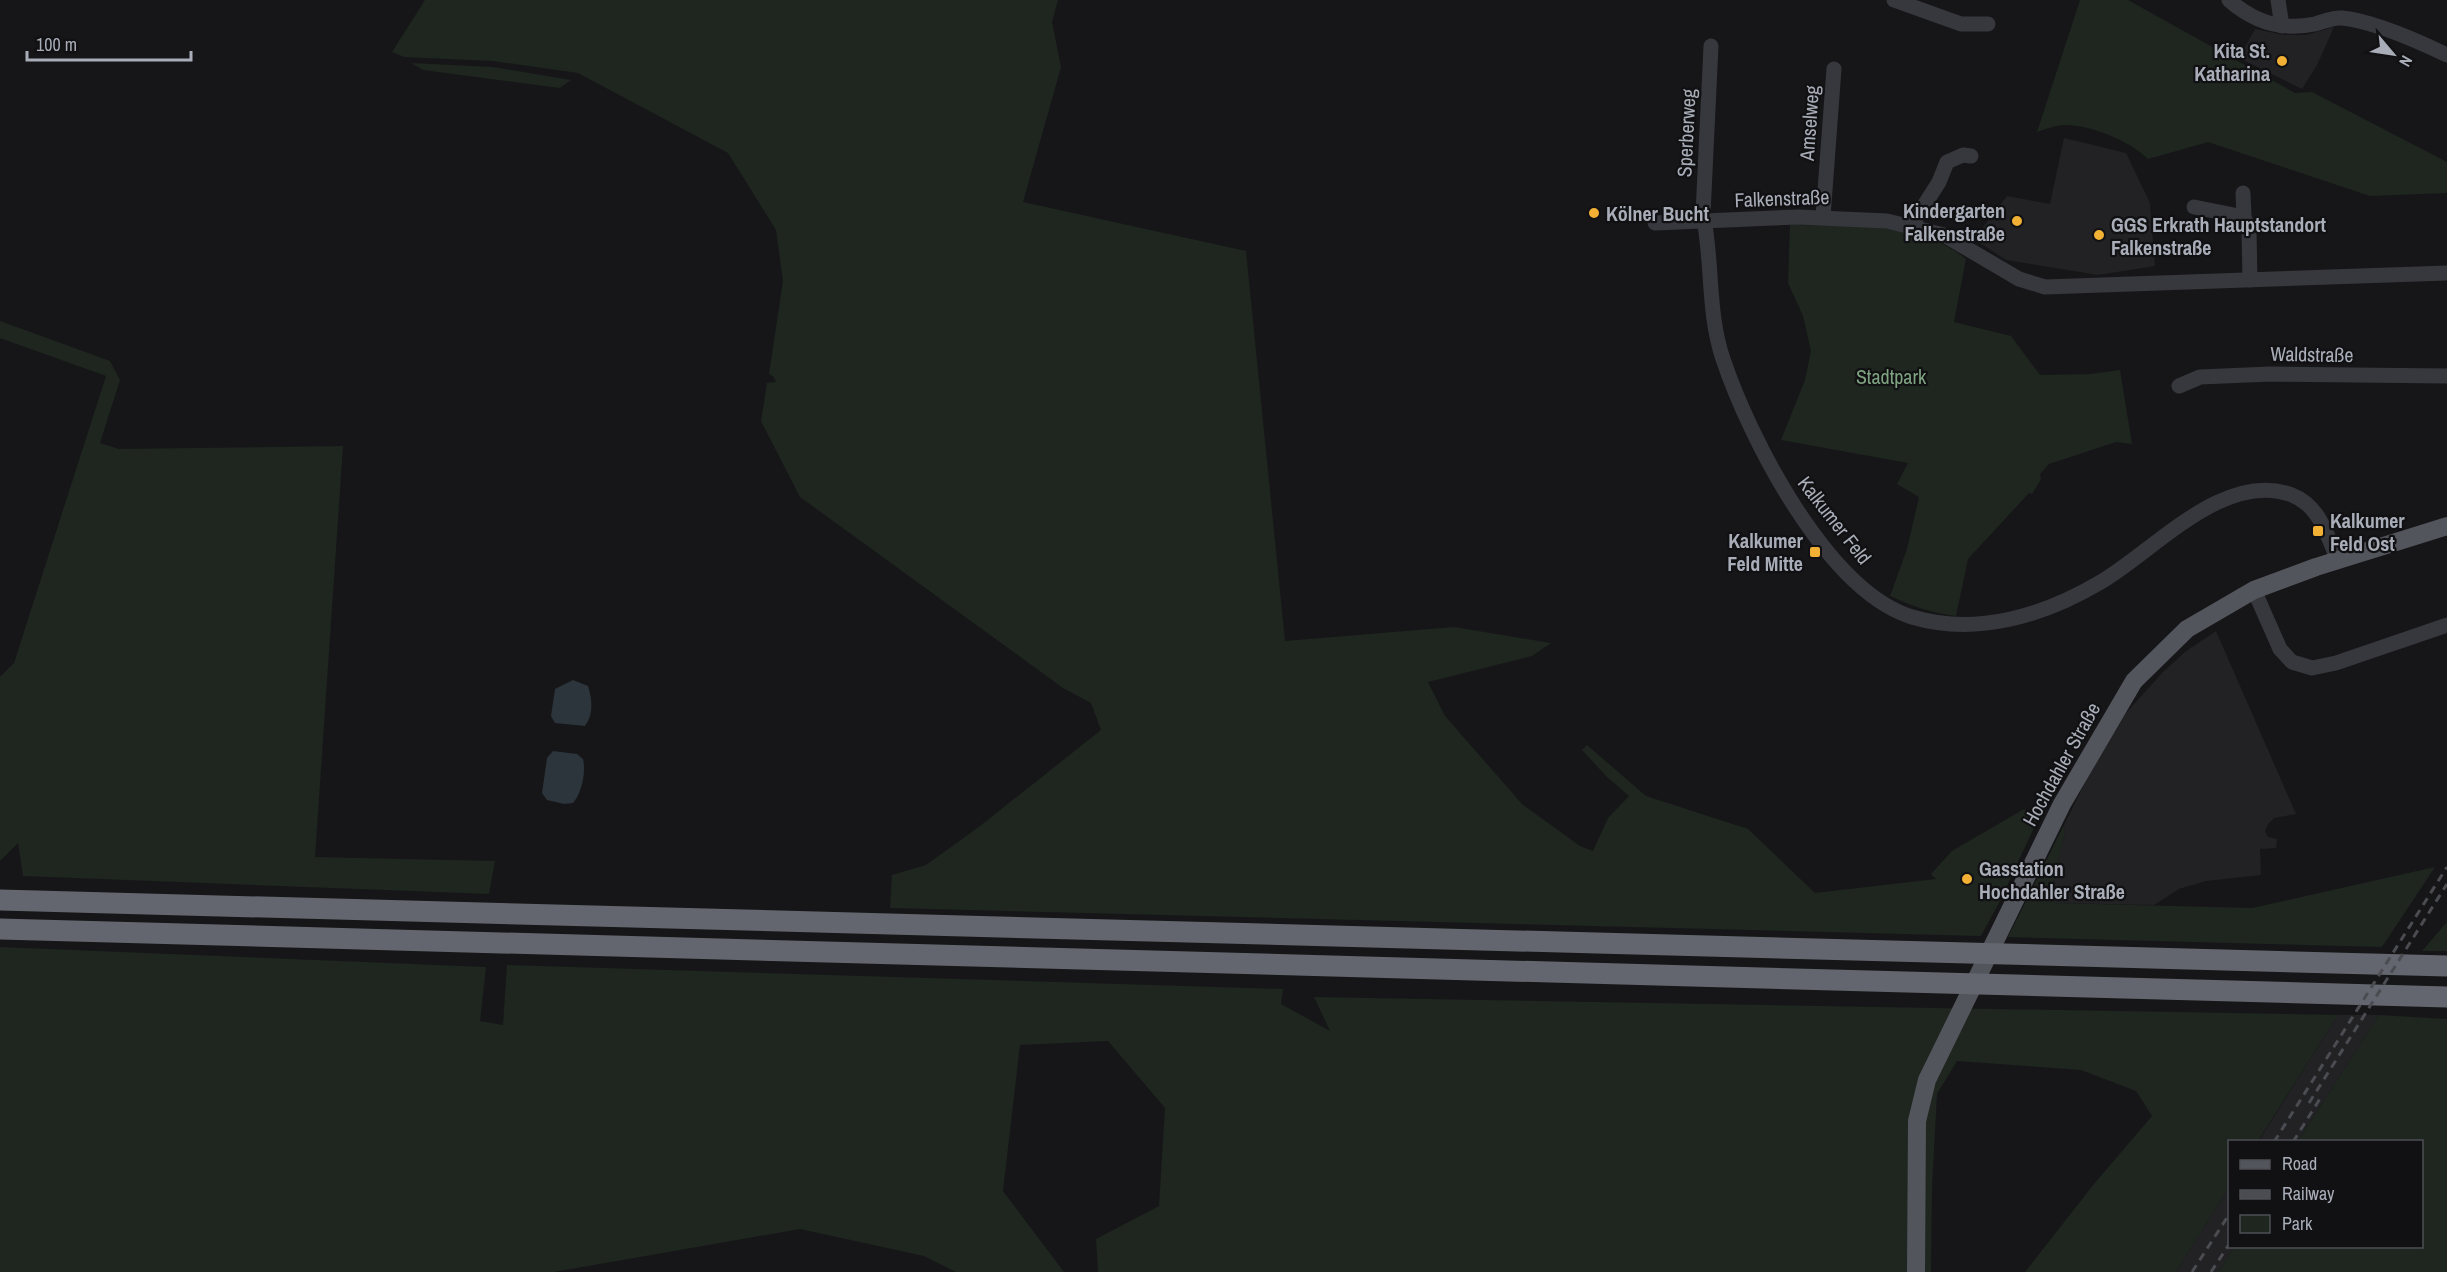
<svg xmlns="http://www.w3.org/2000/svg" width="2447" height="1272" font-family="'Archivo Narrow',sans-serif">
<style>
.built{fill:#222225}
.green{fill:#1e261f}
.water{fill:#2c353c}
.lines{fill:none;stroke-linecap:round;stroke-linejoin:round}
.minor{stroke:#37383d;stroke-width:15}
.major{stroke:#53555c;stroke-width:18}
.highway{stroke:#63666e;stroke-width:21}
.rail{stroke:#4a4c52;stroke-width:3;stroke-dasharray:8 6;stroke-linecap:butt}
.poi-dot{fill:#f2b134;stroke:#111113;stroke-width:2}
.labels{text-anchor:middle;dominant-baseline:central;stroke-width:4.5;stroke-linejoin:round;paint-order:stroke}
.poi-label{font-size:20px;font-weight:bold;fill:#a8adb8;stroke:#111113;text-anchor:start}
.street-label{font-size:20px;fill:#a8adb8;stroke:#111113}
.park-label{font-size:20px;fill:#7fa381;stroke:#111113}
</style>
<rect width="100%" height="100%" fill="#161618"/>
<g class="built">
<polygon points="2334,27 2317,65 2302,89 2239,58 2255,29 2284,35 2306,35"/>
<polygon points="2064,138 2126,153 2150,203 2155,266 2098,275 2006,260 1974,239 2007,196 2050,204"/>
<polygon points="2216,631 2296,814 2274,818 2268,824 2265,831 2268,837 2277,839 2276,848 2260,849 2261,875 2206,881 2179,889 2154,905 2055,903 2049,901 2065,832 2064,825 2091,771 2125,714 2163,672 2185,652"/>
<polygon points="2338,1015 2379,1015 2298,1141 2258,1142"/>
<polygon points="2229,1187 2230,1246 2234,1247 2219,1272 2176,1272"/>
</g>
<g class="green">
<polygon points="425,0 1058,0 1052,22 1061,67 1023,202 1246,251 1285,641 1454,627 1551,643 1532,656 1428,682 1445,716 1522,804 1580,846 1593,851 1608,818 1629,796 1607,777 1582,750 1587,745 1646,796 1748,829 1815,893 1936,879 1931,874 1952,851 2024,809 2037,821 2001,899 1981,936 890,908 892,875 926,865 980,826 1101,730 1091,703 1063,688 800,497 761,421 767,383 776,382 774,377 769,374 783,281 776,230 728,153 578,73 493,61 404,57 392,52"/>
<path d="M2080,0H2128L2295,93L2312,92L2447,162V193L2370,196L2208,142L2148,159C2130,141 2091,125 2065,125C2055,125 2046,129 2037,132Z"/>
<polygon points="411,63 493,67 571,80 560,88 423,70"/>
<path d="M1790,225C1847,226 1919,220 1966,259L1954,322L2011,336L2040,375L2091,374L2120,370L2132,444L2116,442L2049,464L2040,474L2041,479L2032,494L2029,493L1968,559L1956,616C1932,613 1912,606 1890,596L1907,549L1919,497L1897,484L1908,463L1781,440L1805,380L1811,351L1803,316L1788,283Z"/>
<polygon points="0,321 110,361 120,380 100,443 119,449 343,446 315,857 495,861 489,894 23,876 18,843 0,861 0,677 14,663 106,376 0,338"/>
<polygon points="2064,825 2065,832 2049,900 2055,903 2252,908 2435,867 2382,947 2008,937"/>
<polygon points="2447,922 2447,951 2422,951"/>
<polygon points="0,947 486,967 480,1021 503,1025 507,965 1283,989 1281,1004 1330,1031 1314,997 2338,1015 2258,1141 2230,1142 2229,1187 2176,1272 2025,1272 2094,1184 2152,1116 2136,1091 2081,1070 1957,1061 1937,1094 1932,1187 1931,1272 1098,1272 1096,1239 1159,1206 1165,1108 1108,1041 1020,1045 1003,1191 1064,1272 956,1272 924,1256 800,1229 554,1272 0,1272"/>
<polygon points="2379,1015 2447,1019 2447,1272 2219,1272 2234,1247 2422,1246 2422,1142 2298,1141"/>
</g>
<g class="water">
<path d="M573,680L588,686C592,699 594,714 585,726L555,723L551,716L555,689Z"/>
<path d="M553,751L577,754L583,759C586,772 582,793 573,803L564,804L547,800L542,793L547,758Z"/>
</g>
<g class="lines">
<g class="minor">
<polyline points="1894,0 1961,24 1988,24"/>
<path d="M2229,0C2254,22 2281,31 2315,24C2323,22 2333,17 2342,18C2372,21 2420,42 2447,55"/>
<polyline points="2278,0 2282,26"/>
<path d="M1711,46L1703,214C1713,261 1707,312 1723,359C1749,437 1827,591 1912,617C1976,636 2043,616 2099,583C2152,553 2224,469 2292,495C2320,506 2328,537 2338,561"/>
<polyline points="2243,193 2244,217 2249,231 2250,280"/>
<polyline points="2194,207 2244,217"/>
<polyline points="1823,217 1834,69"/>
<polyline points="1655,223 1798,217 1887,221 1944,235 2019,279 2045,287 2447,273"/>
<polyline points="1911,226 1939,182 1947,162 1963,155 1971,156"/>
<polyline points="2179,386 2200,377 2270,374 2447,376"/>
<polyline points="2254,590 2280,649 2292,662 2312,668 2336,663 2447,625"/>
</g>
<polyline class="major" points="1916,1272 1917,1121 1927,1080 2062,804 2134,681 2187,629 2254,590 2316,567 2447,526"/>
<g class="highway">
<polyline points="0,900 2447,966"/>
<polyline points="0,929 2447,997"/>
</g>
<g class="rail">
<polyline points="2309,1103 2447,884"/>
<polyline points="2274,1142 2447,867"/>
<polyline points="2293,1142 2321,1097"/>
<polyline points="2192,1272 2230,1213"/>
<polyline points="2211,1272 2230,1243"/>
</g>
</g>
<g class="poi-dot">
<circle cx="2282" cy="61" r="6"/>
<circle cx="1594" cy="213" r="6"/>
<circle cx="2017" cy="221" r="6"/>
<circle cx="2099" cy="235" r="6"/>
<rect x="2312" y="525" width="12" height="12" rx="3"/>
<rect x="1809" y="546" width="12" height="12" rx="3"/>
<circle cx="1967" cy="879" r="6"/>
</g>
<g class="labels">
<g class="poi-label">
<text x="2270" y="50" text-anchor="end">Kita St.<tspan x="2270" dy="23">Katharina</tspan></text>
<text x="2005" y="210" text-anchor="end">Kindergarten<tspan x="2005" dy="23">Falkenstraße</tspan></text>
<text x="1606" y="213">Kölner Bucht</text>
<text x="2111" y="224">GGS Erkrath Hauptstandort<tspan x="2111" dy="23">Falkenstraße</tspan></text>
<text x="2330" y="520">Kalkumer<tspan x="2330" dy="23">Feld Ost</tspan></text>
<text x="1803" y="540" text-anchor="end">Kalkumer<tspan x="1803" dy="23">Feld Mitte</tspan></text>
<text x="1979" y="868">Gasstation<tspan x="1979" dy="23">Hochdahler Straße</tspan></text>
</g>
<g class="street-label">
<text transform="translate(1809 123) rotate(-86)">Amselweg</text>
<text transform="translate(1686 133) rotate(-87)">Sperberweg</text>
<text transform="translate(1782 198) rotate(-2)">Falkenstraße</text>
<text transform="translate(2312 354) rotate(1)">Waldstraße</text>
<text transform="translate(1835 520) rotate(52)">Kalkumer Feld</text>
<text transform="translate(2061 764) rotate(-61)">Hochdahler Straße</text>
</g>
<g class="park-label">
<text x="1891" y="376">Stadtpark</text>
</g>
</g>
<rect x="2228" y="1140" width="195" height="108" fill="#111113" stroke="#4d4f55" stroke-width="1.5"/>
<rect x="2240" y="1160" width="30" height="9" fill="#53555c" stroke="#4d4f55" stroke-width="1.5"/>
<text x="2282" y="1170" font-size="18" fill="#a8adb8">Road</text>
<rect x="2240" y="1190" width="30" height="9" fill="#4a4c52" stroke="#4d4f55" stroke-width="1.5"/>
<text x="2282" y="1200" font-size="18" fill="#a8adb8">Railway</text>
<rect x="2240" y="1215" width="30" height="18" fill="#1e261f" stroke="#4d4f55" stroke-width="1.5"/>
<text x="2282" y="1230" font-size="18" fill="#a8adb8">Park</text>
<g transform="translate(2393 54) rotate(119)" stroke="#111113" stroke-width="4.5" paint-order="stroke">
<path d="M0-4.5L10 22L0 15L-10 22Z" fill="#a8adb8"/>
<text y="-9" font-size="16" font-weight="bold" text-anchor="middle" fill="#a8adb8">N</text>
</g>
<path d="M27 51v9h164v-9" fill="none" stroke="#a8adb8" stroke-width="3"/>
<text x="36" y="51" font-size="18" fill="#a8adb8" stroke="#111113" stroke-width="4.5" paint-order="stroke">100 m</text>
</svg>
